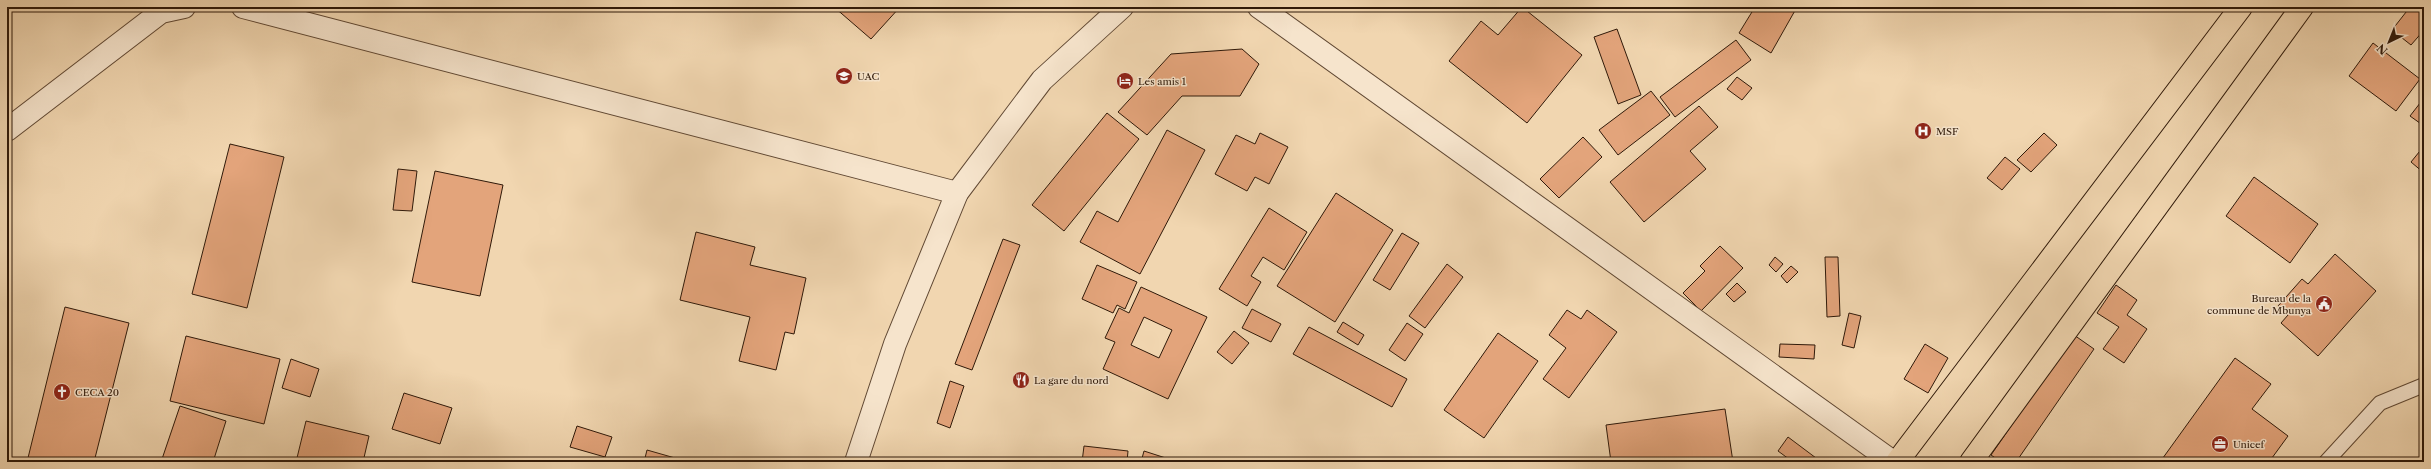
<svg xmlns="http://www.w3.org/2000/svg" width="2431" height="469" font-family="'Libre Caslon Text',serif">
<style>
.building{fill:#e3a47b;stroke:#2f1909;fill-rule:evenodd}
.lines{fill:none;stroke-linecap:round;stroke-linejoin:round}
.service-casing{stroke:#604833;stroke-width:16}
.minor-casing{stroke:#604833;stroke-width:24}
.tertiary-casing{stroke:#604833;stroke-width:24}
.primary-casing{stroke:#2f1909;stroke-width:24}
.service{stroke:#f6e4cc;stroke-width:14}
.minor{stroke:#f6e4cc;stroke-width:22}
.tertiary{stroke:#f6e4cc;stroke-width:22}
.primary{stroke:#f1d6b0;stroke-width:22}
.labels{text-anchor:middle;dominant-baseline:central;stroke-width:3;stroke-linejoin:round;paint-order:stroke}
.poi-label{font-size:10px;fill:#2f1909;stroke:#f6e4cc;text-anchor:start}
</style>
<rect width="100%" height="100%" fill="#f1d6b0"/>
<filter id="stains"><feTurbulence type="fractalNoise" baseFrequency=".005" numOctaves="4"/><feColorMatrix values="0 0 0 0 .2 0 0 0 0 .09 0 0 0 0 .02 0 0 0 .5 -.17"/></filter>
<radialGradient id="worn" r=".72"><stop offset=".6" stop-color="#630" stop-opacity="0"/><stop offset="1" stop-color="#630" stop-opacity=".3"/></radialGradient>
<g class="building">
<polygon points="834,7 900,7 871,39"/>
<polygon points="1522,7 1582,55 1527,123 1449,61 1481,21 1498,35"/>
<polygon points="1755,7 1797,7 1771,53 1739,33"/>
<polygon points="2410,7 2424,7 2424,30 2411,45 2392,30"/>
<polygon points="1617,29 1641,95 1618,104 1594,37"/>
<polygon points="1736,40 1751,60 1675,117 1660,97"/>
<polygon points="2373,43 2420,79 2396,111 2349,76"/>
<polygon points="1242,49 1259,64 1240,96 1182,96 1147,135 1118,112 1171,54"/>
<polygon points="1737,77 1752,88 1742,100 1727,89"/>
<polygon points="1651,91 1670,115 1618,155 1599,130"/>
<polygon points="2424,98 2424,126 2410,116"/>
<polygon points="1699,106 1718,127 1690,151 1706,169 1644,222 1610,182"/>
<polygon points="1107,113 1139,139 1064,231 1032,205"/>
<polygon points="1167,130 1205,150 1140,274 1080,242 1097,211 1118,222"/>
<polygon points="1260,133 1288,147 1269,184 1255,177 1247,191 1215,174 1236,135 1255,144"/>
<polygon points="2044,133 2057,145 2031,172 2017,160"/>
<polygon points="1583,137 1602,157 1559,198 1540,179"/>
<polygon points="230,144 284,157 247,308 192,294"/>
<polygon points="2424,146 2424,173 2411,162"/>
<polygon points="2005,157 2020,169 2002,190 1987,178"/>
<polygon points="398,169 417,171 412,211 393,210"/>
<polygon points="435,171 503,185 480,296 412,282"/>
<polygon points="2254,177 2318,224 2290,263 2226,216"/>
<polygon points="1336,193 1393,230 1335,322 1277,286"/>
<polygon points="1269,208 1307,232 1284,270 1263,257 1251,276 1261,282 1247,306 1219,289"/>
<polygon points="696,232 755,247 750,265 806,278 794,334 785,332 776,370 739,361 750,317 680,300"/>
<polygon points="1402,233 1419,243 1390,290 1373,280"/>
<polygon points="1003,239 1020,245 972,370 955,364"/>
<polygon points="1720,246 1743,268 1701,311 1683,293 1705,271 1700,266"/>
<polygon points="2335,254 2376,291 2318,356 2281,323 2288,315 2278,306 2302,279 2308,284"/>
<polygon points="1775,257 1783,264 1776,272 1769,265"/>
<polygon points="1825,257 1838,257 1840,316 1827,317"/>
<polygon points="1447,264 1463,277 1425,328 1409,316"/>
<polygon points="1097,265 1137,282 1125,309 1117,305 1113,313 1082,299"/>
<polygon points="1791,266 1798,272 1787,283 1781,276"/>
<polygon points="1737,283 1746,292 1734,302 1726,294"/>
<polygon points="2116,285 2137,300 2127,315 2147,329 2124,363 2103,349 2119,327 2097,313"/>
<path d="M1141,287L1207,317L1168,399L1103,369L1115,342L1105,338L1119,308L1129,313ZM1144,317L1172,330L1159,358L1131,345Z"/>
<polygon points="65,307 129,323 94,462 27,462"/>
<polygon points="1252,309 1281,324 1271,342 1242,328"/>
<polygon points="1567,310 1581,319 1587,310 1617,332 1569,398 1543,379 1566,348 1549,335"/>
<polygon points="1849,313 1861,316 1854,348 1842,345"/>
<polygon points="1343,322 1364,335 1358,345 1337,332"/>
<polygon points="1407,323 1423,334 1405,361 1389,350"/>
<polygon points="1309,327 1407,379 1392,407 1293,354"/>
<polygon points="1234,331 1249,343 1232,364 1217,352"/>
<polygon points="1498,333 1538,361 1484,438 1444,410"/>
<polygon points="2074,335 2094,349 2016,462 2001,462 1991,455"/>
<polygon points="186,336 280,359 264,424 170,401"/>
<polygon points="1780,344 1815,345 1814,359 1779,357"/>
<polygon points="1925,344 1948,358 1928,393 1904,379"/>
<polygon points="2235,358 2271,384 2252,409 2288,436 2269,462 2160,462"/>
<polygon points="291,359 319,369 310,397 282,388"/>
<polygon points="950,381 964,386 950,428 937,423"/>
<polygon points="404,393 452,408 440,444 392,429"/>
<polygon points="180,406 226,421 213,462 161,462"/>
<polygon points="1725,409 1733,462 1611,462 1606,425"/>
<polygon points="306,421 369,436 363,462 296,462"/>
<polygon points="577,426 612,437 605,457 570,447"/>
<polygon points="1788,437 1820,461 1793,462 1778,451"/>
<polygon points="1084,446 1128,451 1127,462 1082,462"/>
<polygon points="647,450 689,462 644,462"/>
<polygon points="1144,451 1175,461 1174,462 1141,462"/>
<polygon points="1331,459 1337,462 1318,462 1320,460"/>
</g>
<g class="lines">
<g class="service-casing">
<polyline id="service" points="2326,462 2380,403 2424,385"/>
</g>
<g class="minor-casing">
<g id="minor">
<polyline points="243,7 957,193"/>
<polyline points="1259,7 1893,462"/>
<polyline points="7,130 161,12 184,7"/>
</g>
</g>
<g class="tertiary-casing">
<polyline id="tertiary" points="856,462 895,344 957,193 1042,80 1122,7"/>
</g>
<g class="primary-casing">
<g id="primary">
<polyline points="1897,462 2241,7"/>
<polyline points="1971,462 2302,7"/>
</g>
</g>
<use href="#service" class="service"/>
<use href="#minor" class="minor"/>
<use href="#tertiary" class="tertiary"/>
<use href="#primary" class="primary"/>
</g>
<defs>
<g id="university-disc" transform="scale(0.9)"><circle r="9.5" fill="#8f2418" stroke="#f6e4cc"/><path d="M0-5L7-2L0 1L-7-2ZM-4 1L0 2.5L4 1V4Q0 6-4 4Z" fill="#fff"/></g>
<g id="hotel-disc" transform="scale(0.9)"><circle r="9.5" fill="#8f2418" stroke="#f6e4cc"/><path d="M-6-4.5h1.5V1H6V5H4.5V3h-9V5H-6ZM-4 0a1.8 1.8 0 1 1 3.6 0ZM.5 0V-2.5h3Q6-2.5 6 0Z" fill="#fff"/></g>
<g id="hospital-disc" transform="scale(0.9)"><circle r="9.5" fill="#8f2418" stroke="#f6e4cc"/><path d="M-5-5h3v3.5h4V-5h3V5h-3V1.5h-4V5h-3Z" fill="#fff"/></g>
<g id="civic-disc" transform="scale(0.9)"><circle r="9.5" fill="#8f2418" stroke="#f6e4cc"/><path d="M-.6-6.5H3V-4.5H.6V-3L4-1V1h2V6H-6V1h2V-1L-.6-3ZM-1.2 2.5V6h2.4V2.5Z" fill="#fff"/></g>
<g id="restaurant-disc" transform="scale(0.9)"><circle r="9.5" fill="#8f2418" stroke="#f6e4cc"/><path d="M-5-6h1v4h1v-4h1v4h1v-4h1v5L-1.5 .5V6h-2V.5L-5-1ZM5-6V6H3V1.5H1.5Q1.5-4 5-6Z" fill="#fff"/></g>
<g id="church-disc" transform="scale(0.9)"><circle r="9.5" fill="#8f2418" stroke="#f6e4cc"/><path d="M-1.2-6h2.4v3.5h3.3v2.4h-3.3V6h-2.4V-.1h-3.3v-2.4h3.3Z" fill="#fff"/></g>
<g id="office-disc" transform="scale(0.9)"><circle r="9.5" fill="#8f2418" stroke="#f6e4cc"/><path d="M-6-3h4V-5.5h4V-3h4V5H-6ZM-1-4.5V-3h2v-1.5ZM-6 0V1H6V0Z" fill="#fff"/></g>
</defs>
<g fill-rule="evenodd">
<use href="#university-disc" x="844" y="76"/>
<use href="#hotel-disc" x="1125" y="81"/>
<use href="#hospital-disc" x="1923" y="131"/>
<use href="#civic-disc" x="2324" y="304"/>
<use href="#restaurant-disc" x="1021" y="380"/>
<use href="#church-disc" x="62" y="392"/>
<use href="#office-disc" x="2220" y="444"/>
</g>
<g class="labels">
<g class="poi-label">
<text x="857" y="76">UAC</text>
<text x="1138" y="81">Les amis 1</text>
<text x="1936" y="131">MSF</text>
<text x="2311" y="298" text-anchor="end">Bureau de la<tspan x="2311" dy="12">commune de Mbunya</tspan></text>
<text x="1034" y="380">La gare du nord</text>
<text x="75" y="392">CECA 20</text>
<text x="2233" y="444">Unicef</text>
</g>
</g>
<rect width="2431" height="469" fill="none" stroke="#f1d6b0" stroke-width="24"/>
<rect x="8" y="8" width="2415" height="453" fill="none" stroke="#2f1909" stroke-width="2"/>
<rect x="12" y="12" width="2407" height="445" fill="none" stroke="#2f1909"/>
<g transform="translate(2389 42) rotate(223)" stroke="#f6e4cc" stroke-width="3" paint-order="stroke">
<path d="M0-3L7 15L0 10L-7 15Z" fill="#2f1909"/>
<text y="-6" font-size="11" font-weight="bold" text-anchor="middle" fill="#2f1909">N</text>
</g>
<rect width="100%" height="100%" filter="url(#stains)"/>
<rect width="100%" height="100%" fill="url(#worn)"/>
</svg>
